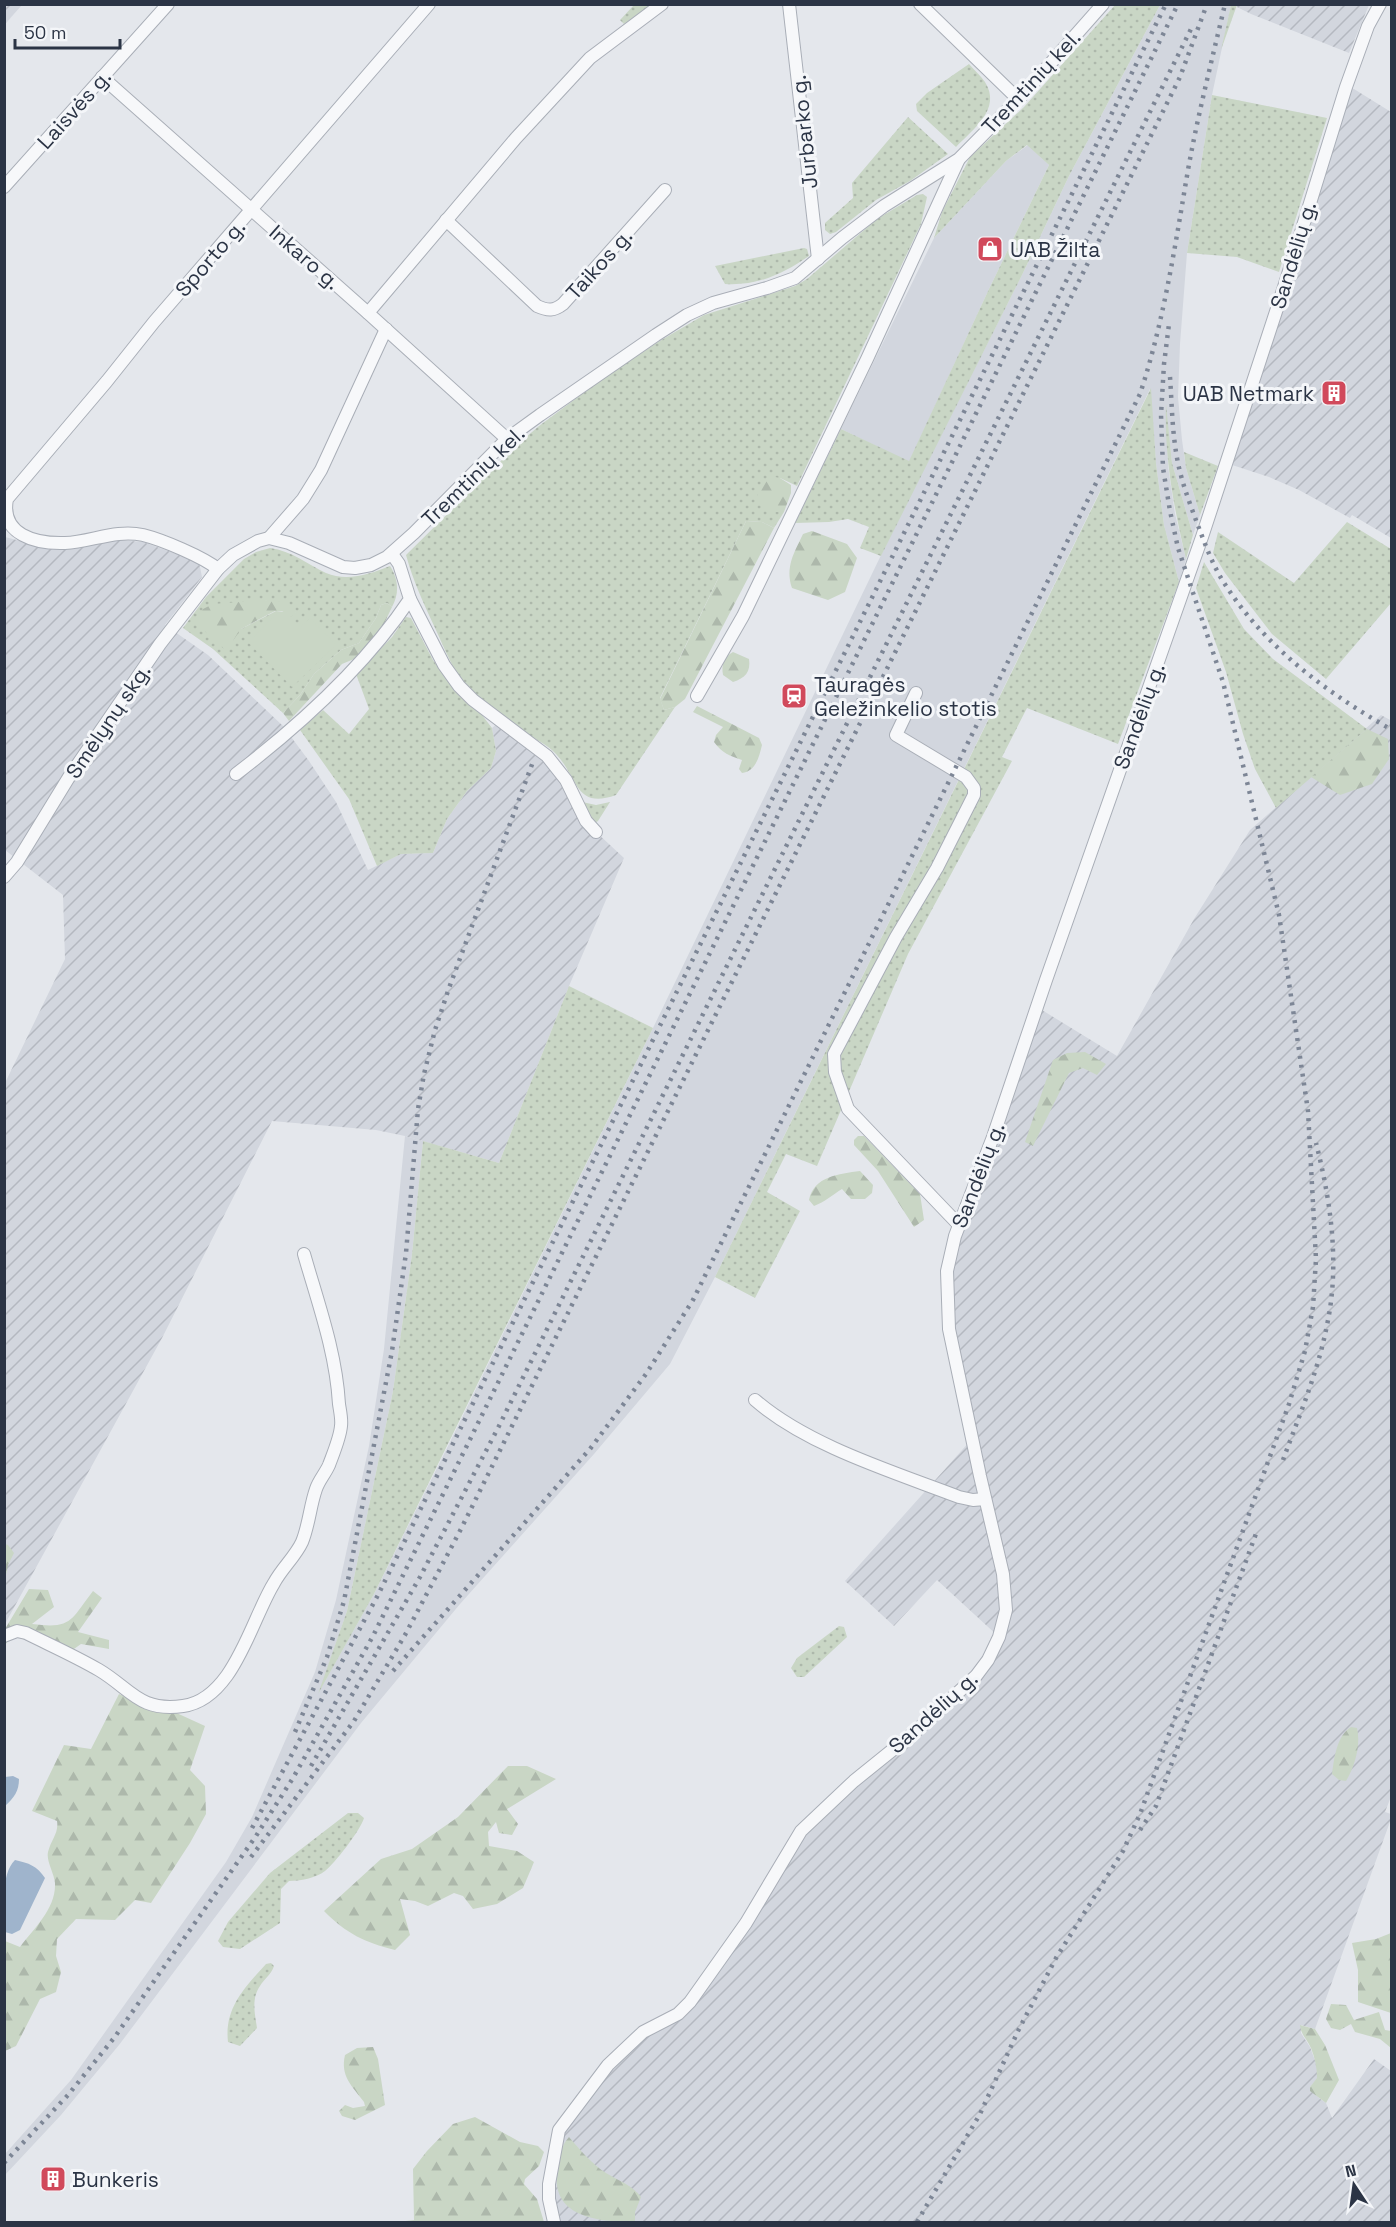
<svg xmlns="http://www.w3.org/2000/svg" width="1396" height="2227" font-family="'Space Grotesk',sans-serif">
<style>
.built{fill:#d2d6de}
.industrial{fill:url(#industrial-furrows)}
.grass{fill:url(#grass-dots);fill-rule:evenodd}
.forest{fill:url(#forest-firs)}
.pitch{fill:#c9d6c5}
.water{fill:#9fb4cc}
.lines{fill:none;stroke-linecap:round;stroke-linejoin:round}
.minor-casing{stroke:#a9aeb7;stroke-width:14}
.minor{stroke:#f7f8fa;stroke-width:12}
.rail{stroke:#7d8696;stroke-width:4.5;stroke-dasharray:3 6;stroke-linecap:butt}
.labels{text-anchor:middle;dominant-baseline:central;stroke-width:6;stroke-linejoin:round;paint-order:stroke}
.street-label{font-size:21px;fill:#2b3445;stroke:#f4f6f9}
.poi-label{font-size:21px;fill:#2b3445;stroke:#f4f6f9;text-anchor:start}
</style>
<defs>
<pattern id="industrial-furrows" width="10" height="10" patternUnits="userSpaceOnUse" patternTransform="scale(1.5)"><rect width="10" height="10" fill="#d2d6de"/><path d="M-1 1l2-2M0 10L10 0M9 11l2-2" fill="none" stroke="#b4b8c0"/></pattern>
<pattern id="grass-dots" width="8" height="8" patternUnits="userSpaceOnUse" patternTransform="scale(1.5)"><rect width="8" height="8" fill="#c9d6c5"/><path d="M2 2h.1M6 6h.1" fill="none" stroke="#adb8ab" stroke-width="1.8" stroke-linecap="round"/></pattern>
<pattern id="forest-firs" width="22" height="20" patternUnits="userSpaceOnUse" patternTransform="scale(1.5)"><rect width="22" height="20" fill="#c9d6c5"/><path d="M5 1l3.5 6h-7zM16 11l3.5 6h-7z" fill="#adb8ab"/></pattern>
</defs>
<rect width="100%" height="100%" fill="#e4e7ec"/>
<g class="built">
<polygon points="1160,5 1231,5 1212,95 1187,253 1180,344 1178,397 1182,440 1186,468 1200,515 1193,535 1172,463 1166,410 1168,466 1175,514 1186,559 1179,582 1164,525 1156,463 1150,389 715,1277 670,1364 594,1454 460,1604 361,1723 119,2045 61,2115 5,2175 5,2154 71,2080 226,1862 252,1817 315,1672 336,1600 369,1446 384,1349 405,1136 423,1141 412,1254 393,1391 347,1611 320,1690 374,1594 449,1444 653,1028 897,522 1023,273 1069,176"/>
<polygon points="1028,145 1049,165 989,289 909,462 841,429 934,238 1006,161"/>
</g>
<g class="industrial">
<polygon points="5,4 22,5 5,24 4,5"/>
<polygon points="1237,4 1369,5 1349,53 1251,14 1237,7"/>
<polygon points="1346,87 1354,89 1391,112 1391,538 1352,515 1350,518 1299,490 1269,477 1226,463"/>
<polygon points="5,537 44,547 70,547 119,540 143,542 199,562 202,577 165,625 208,655 283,726 309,761 336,802 368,870 401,854 433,853 447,819 467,791 491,768 496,751 492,728 500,721 547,756 596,832 624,858 569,986 499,1163 405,1136 376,1130 272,1121 162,1338 5,1624 5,1083 65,959 63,895 5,850"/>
<polygon points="1381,715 1392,721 1392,1794 1385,1812 1391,1814 1391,1819 1315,2029 1301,2025 1301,2033 1310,2047 1317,2066 1317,2079 1310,2087 1319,2098 1326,2103 1332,2118 1374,2059 1391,2071 1391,2222 554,2222 556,2142 608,2065 678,2014 796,1838 976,1676 999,1637 937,1580 894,1626 845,1581 971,1440 950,1333 947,1272 1037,1007 1117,1056 1194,919 1250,830"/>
</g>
<g class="grass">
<polygon points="634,5 651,5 624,24 620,20"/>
<polygon points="1115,5 1160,5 1069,176 1023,273 881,556 860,548 869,527 848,519 829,522 795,523 841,429 909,461 989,289 1049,165 1027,145 1006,161 934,238 942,212 970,157 1024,107"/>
<polygon points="1231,5 1237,5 1221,50"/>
<path d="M969,64C974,70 981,76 985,82C1002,109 973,129 956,147L917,111L916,104L927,93Z"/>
<polygon points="1212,95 1327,118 1279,272 1237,257 1187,253"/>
<polygon points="908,117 948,154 910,181 876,200 836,232 830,234 825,230 825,223 853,198 852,183"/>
<path d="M923,194L927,197L921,224L797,486L780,478L776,512H784L774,528L762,522L746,521L660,698L664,710L675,707L616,795C575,810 578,777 556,754C547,744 533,738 522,731C508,722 494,711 481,701C456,680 448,656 435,628C424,604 413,581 406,555L518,444L539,426L598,382L658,342L704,315L795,286L807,279L877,219L917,195Z"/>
<path d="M804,248L807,249L809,256C783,274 757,286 725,284L715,266Z"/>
<polygon points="1151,388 1156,463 1164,525 1179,582 1118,744 1027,708 1002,757 1012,761 908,954 817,1166 786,1154 767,1192 800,1211 755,1298 715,1277"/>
<path d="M1166,404L1172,463L1193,535L1186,559C1174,508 1164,457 1166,404Z"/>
<polygon points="1184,452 1218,466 1200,515 1186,468"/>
<polygon points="1347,522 1391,549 1391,603 1326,679 1272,634 1225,573 1213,553 1218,532 1294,583"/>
<path d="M270,548C292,551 307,564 326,573C347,582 370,574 390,566C398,578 400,593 392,607L387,603L381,605L376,618L359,643L341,650L314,674L300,695L283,713L213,649L183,628L206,597L244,559L256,552ZM265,600L296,613L276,611L241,629Z"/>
<polygon points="1204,562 1244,629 1273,659 1367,729 1276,808 1255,769 1243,734 1226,672 1196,588"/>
<polygon points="406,617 411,618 433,660 454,689 482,715 492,728 496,751 491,768 467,791 447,819 433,853 401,854 377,866 349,799 300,730 323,710 349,734 369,709 356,674 392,637"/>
<polygon points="582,802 596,805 610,802 598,821 595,823 591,821"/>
<polygon points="569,986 653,1028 374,1594 318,1694 347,1611 393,1391 412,1254 423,1141 499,1163"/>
<polygon points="839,1626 844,1627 847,1637 804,1677 797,1677 791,1668 797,1658"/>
<path d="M348,1813H358L364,1818C360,1831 335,1863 325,1871C316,1878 300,1881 289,1881L281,1889L280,1923L240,1949L223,1947L218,1941L228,1922L270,1873Z"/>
<path d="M271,1963L274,1966C271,1975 264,1979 260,1986C251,1999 255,2014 257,2028L240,2046L228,2042C224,2008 245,1987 266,1964Z"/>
</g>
<g class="forest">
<polygon points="770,476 780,478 791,485 791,493 784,512 776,512 756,503 759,489"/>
<polygon points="746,521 762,522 774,528 685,699 675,707 664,710 660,699"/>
<path d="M812,531L847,544L857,558L845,592L828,600L792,588C785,567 794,553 803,534Z"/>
<polygon points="265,600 288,602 296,613 291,617 282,611 275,611 241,629 226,651 196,623 203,609 213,604"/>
<polygon points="387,603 392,607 383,626 367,647 354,659 342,664 289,721 283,713 300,695 314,674 341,650 359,643 376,618 381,605"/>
<path d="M733,652L749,659C751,672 745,678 733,682L723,675C721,665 724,657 733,652Z"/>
<path d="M697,706L759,738L762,745C759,757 756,771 742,773L739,769L742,760C730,756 722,753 714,742L716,735L723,727L693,712Z"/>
<polygon points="1367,729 1388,739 1389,759 1372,784 1340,795 1311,777"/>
<polygon points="1085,1052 1106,1064 1097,1075 1083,1068 1069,1073 1033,1146 1025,1142 1053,1060 1067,1053"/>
<polygon points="858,1136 864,1136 920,1194 924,1220 914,1227 878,1171 854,1145 854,1140"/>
<path d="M860,1171L873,1185L872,1193L865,1199H851L842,1189C832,1195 825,1202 814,1206L809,1200C814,1176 839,1174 860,1171Z"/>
<polygon points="5,1544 8,1545 14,1553 8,1565 5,1580"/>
<path d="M29,1589L48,1590L54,1607L32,1624C72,1629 70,1621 93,1591L102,1598L78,1632L109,1640V1649L81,1644L64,1656L13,1635L5,1645V1629Z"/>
<path d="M119,1694L145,1706L170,1710L205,1726L190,1770L205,1786L206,1814L190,1843L151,1903L135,1900L115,1920L76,1919L57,1939L56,1956L61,1972L56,1992L40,1999L16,2046L5,2051V1941L20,1947C34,1928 56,1909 55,1883C54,1873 46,1861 48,1852C51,1840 59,1833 57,1821L32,1811L64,1745L91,1749Z"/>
<path d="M1351,1727L1357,1728C1361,1745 1355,1766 1346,1781L1339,1780L1332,1774C1334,1758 1337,1735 1351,1727Z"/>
<path d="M508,1766H527L556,1779L507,1809L518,1824L512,1835L499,1833L496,1822L488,1832L489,1846L517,1851L534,1862L523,1888L497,1904L473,1909L463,1896L454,1893L428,1906L415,1901L400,1899L410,1935L395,1950C364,1942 347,1934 324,1911L381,1859L412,1849L458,1817Z"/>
<polygon points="1391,1933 1391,2013 1358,2002 1358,1970 1352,1943 1376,1939"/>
<polygon points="1331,2004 1346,2005 1354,2020 1379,2012 1385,2030 1391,2031 1391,2048 1380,2039 1355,2032 1351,2024 1340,2030 1331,2028 1326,2019"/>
<path d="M1300,2025L1315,2029L1325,2045L1339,2080L1326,2103L1310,2091V2087L1317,2078C1317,2068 1315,2058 1311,2048C1307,2039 1301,2035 1300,2025Z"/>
<path d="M373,2047L378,2059L385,2105L355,2120L342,2116L339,2111L345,2105L353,2108L365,2106L364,2102C352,2086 340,2076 345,2055L357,2048Z"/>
<polygon points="475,2117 520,2142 538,2146 544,2152 539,2166 525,2179 524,2184 537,2199 544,2222 397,2222 414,2220 413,2169 427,2151 453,2124"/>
<path d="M569,2137C580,2150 592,2164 606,2173C619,2181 632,2185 641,2197L635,2212V2222C597,2222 548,2217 558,2167C561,2156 561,2145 569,2137Z"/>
</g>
<polygon class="pitch" points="279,612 297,630 310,618 336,645 292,687 248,642"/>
<g class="water">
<path d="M13,1776L19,1779C19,1791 14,1798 5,1806V1777Z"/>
<path d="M15,1860C29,1863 37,1866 45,1878L20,1930L12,1934L5,1932C4,1910 0,1875 15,1860Z"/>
</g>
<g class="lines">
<g class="minor-casing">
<g id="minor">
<polyline points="789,4 818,259"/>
<polyline points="920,4 1018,99"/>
<polyline points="102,77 368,313 507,439"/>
<polyline points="4,187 168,4"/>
<path d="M446,220L537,306C548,311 554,311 563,304L665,190"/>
<polyline points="368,313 516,138 590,58 662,4"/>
<polyline points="269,538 303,499 321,470 386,329"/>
<path d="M218,569C203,557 163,540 143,535C116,529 91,542 65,543C36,544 0,535 7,499L107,381L154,322L429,4"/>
<polyline points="410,599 444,665 459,686 473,700 547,756 566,780 586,821 596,832"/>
<polyline points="916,693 896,735 966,777 974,788 974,795 937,868 896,937 834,1054 835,1072 848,1109 959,1225"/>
<polyline points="697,696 743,616 867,359 958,161"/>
<path d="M236,774C300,725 365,666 410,599L399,564L392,554"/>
<polyline points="4,877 17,862 69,777 160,644 218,569 233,555 258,541 269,538 289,543 343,567 355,568 371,565 387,557 414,533 507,439 540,415 656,335 687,315 713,303 767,288 795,278 842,238 884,206 959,159 1027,90 1103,4"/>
<path d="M755,1400C808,1446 894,1472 959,1497L973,1500L985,1499"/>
<path d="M4,1636L17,1631L26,1633C50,1645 75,1656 99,1670C131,1689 139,1712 183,1706C234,1699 251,1620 274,1583C282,1568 295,1557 302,1542C309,1525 310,1506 316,1489C319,1480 325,1474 329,1465C333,1454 340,1438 341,1426C342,1419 340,1411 339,1404C336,1352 318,1303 304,1254"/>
<polyline points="554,2222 549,2199 549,2184 559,2130 608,2065 643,2032 678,2014 690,2002 746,1923 801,1831 854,1781 916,1731 976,1676 988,1660 999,1637 1006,1610 1003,1574 980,1476 949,1329 947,1271 955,1236 993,1137 1046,980 1202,537 1285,284 1346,87 1368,26 1380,4"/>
</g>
</g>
<use href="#minor" class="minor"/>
<g class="rail">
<path d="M1170,377C1172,405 1172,434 1178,463C1182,483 1190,504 1197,523C1204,541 1211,561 1221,578C1262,645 1324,691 1392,730"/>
<path d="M1283,1460C1299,1416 1318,1372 1327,1325C1340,1265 1331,1202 1316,1143"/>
<path d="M393,1671L590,1449L646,1374L693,1300L1140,394C1164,321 1175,246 1188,170C1198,114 1212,60 1225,4"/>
<polyline points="295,1732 327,1657 344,1601 392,1351 406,1253 418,1109 424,1074 435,1030 449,988 534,759"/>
<polyline points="311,1766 420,1577 499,1426 1191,29"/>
<polyline points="252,1828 378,1595 1166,4"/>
<polyline points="1140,1830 1156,1806 1257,1531"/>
<polyline points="251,1857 354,1721 405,1635 461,1529 1180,77 1207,4"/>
<polyline points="4,2163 68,2095 114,2038 256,1836 293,1778 373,1636 1178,4"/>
<polyline points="917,2222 980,2114 1018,2031 1056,1958 1123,1851 1140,1814 1289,1404 1305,1351 1313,1307 1316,1259 1308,1111 1279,915 1223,682 1178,548 1170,511 1163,468 1161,415 1164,364 1169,324"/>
</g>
</g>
<defs>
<g id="shop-square" transform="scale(1.35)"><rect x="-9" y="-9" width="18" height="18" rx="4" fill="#d1495b" stroke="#f4f6f9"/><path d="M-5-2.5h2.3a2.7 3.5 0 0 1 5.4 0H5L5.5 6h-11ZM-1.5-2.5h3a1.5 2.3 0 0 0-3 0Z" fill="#fff"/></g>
<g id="building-square" transform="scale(1.35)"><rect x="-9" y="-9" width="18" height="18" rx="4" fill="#d1495b" stroke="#f4f6f9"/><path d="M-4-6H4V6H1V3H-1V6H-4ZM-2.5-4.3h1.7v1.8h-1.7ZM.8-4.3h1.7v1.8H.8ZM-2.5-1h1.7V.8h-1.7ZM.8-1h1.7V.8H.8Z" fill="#fff"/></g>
<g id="station-square" transform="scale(1.35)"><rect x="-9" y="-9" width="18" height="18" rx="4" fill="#d1495b" stroke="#f4f6f9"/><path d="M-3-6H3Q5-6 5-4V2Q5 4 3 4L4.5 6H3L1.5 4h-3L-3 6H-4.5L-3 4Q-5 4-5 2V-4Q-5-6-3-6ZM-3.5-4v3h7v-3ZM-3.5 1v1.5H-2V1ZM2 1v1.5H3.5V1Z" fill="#fff"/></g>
</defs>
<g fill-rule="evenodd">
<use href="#shop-square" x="990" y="249"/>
<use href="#building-square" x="1334" y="393"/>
<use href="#station-square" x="794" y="696"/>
<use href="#building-square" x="53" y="2179"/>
</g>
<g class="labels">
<g class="street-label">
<text transform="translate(1031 82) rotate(-47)">Tremtinių kel.</text>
<text transform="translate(74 109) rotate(-48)">Laisvės g.</text>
<text transform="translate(804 132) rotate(-96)">Jurbarko g.</text>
<text transform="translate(1293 255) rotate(-73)">Sandėlių g.</text>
<text transform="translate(305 257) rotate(41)">Inkaro g.</text>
<text transform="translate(210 258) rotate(-49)">Sporto g.</text>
<text transform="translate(599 264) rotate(-48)">Taikos g.</text>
<text transform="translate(473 476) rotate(-44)">Tremtinių kel.</text>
<text transform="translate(1139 716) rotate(-70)">Sandėlių g.</text>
<text transform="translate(108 721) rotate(-56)">Smėlynų skg.</text>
<text transform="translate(978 1175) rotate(-69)">Sandėlių g.</text>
<text transform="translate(933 1712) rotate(-42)">Sandėlių g.</text>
</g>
<g class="poi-label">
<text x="1010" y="249">UAB Žilta</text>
<text x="1314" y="393" text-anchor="end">UAB Netmark</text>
<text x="814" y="684">Tauragės<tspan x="814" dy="24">Geležinkelio stotis</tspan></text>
<text x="72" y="2179">Bunkeris</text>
</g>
</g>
<rect width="1396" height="2227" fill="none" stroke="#2b3445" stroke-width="12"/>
<g transform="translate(1354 2185) rotate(347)" stroke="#f4f6f9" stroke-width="4.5" paint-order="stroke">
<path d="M0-4.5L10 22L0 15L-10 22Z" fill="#2b3445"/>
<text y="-9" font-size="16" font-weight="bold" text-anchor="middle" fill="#2b3445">N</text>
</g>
<path d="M15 39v9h105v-9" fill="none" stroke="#2b3445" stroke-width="3"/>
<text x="24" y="39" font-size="18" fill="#2b3445" stroke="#f4f6f9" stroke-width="4.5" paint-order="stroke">50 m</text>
</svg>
